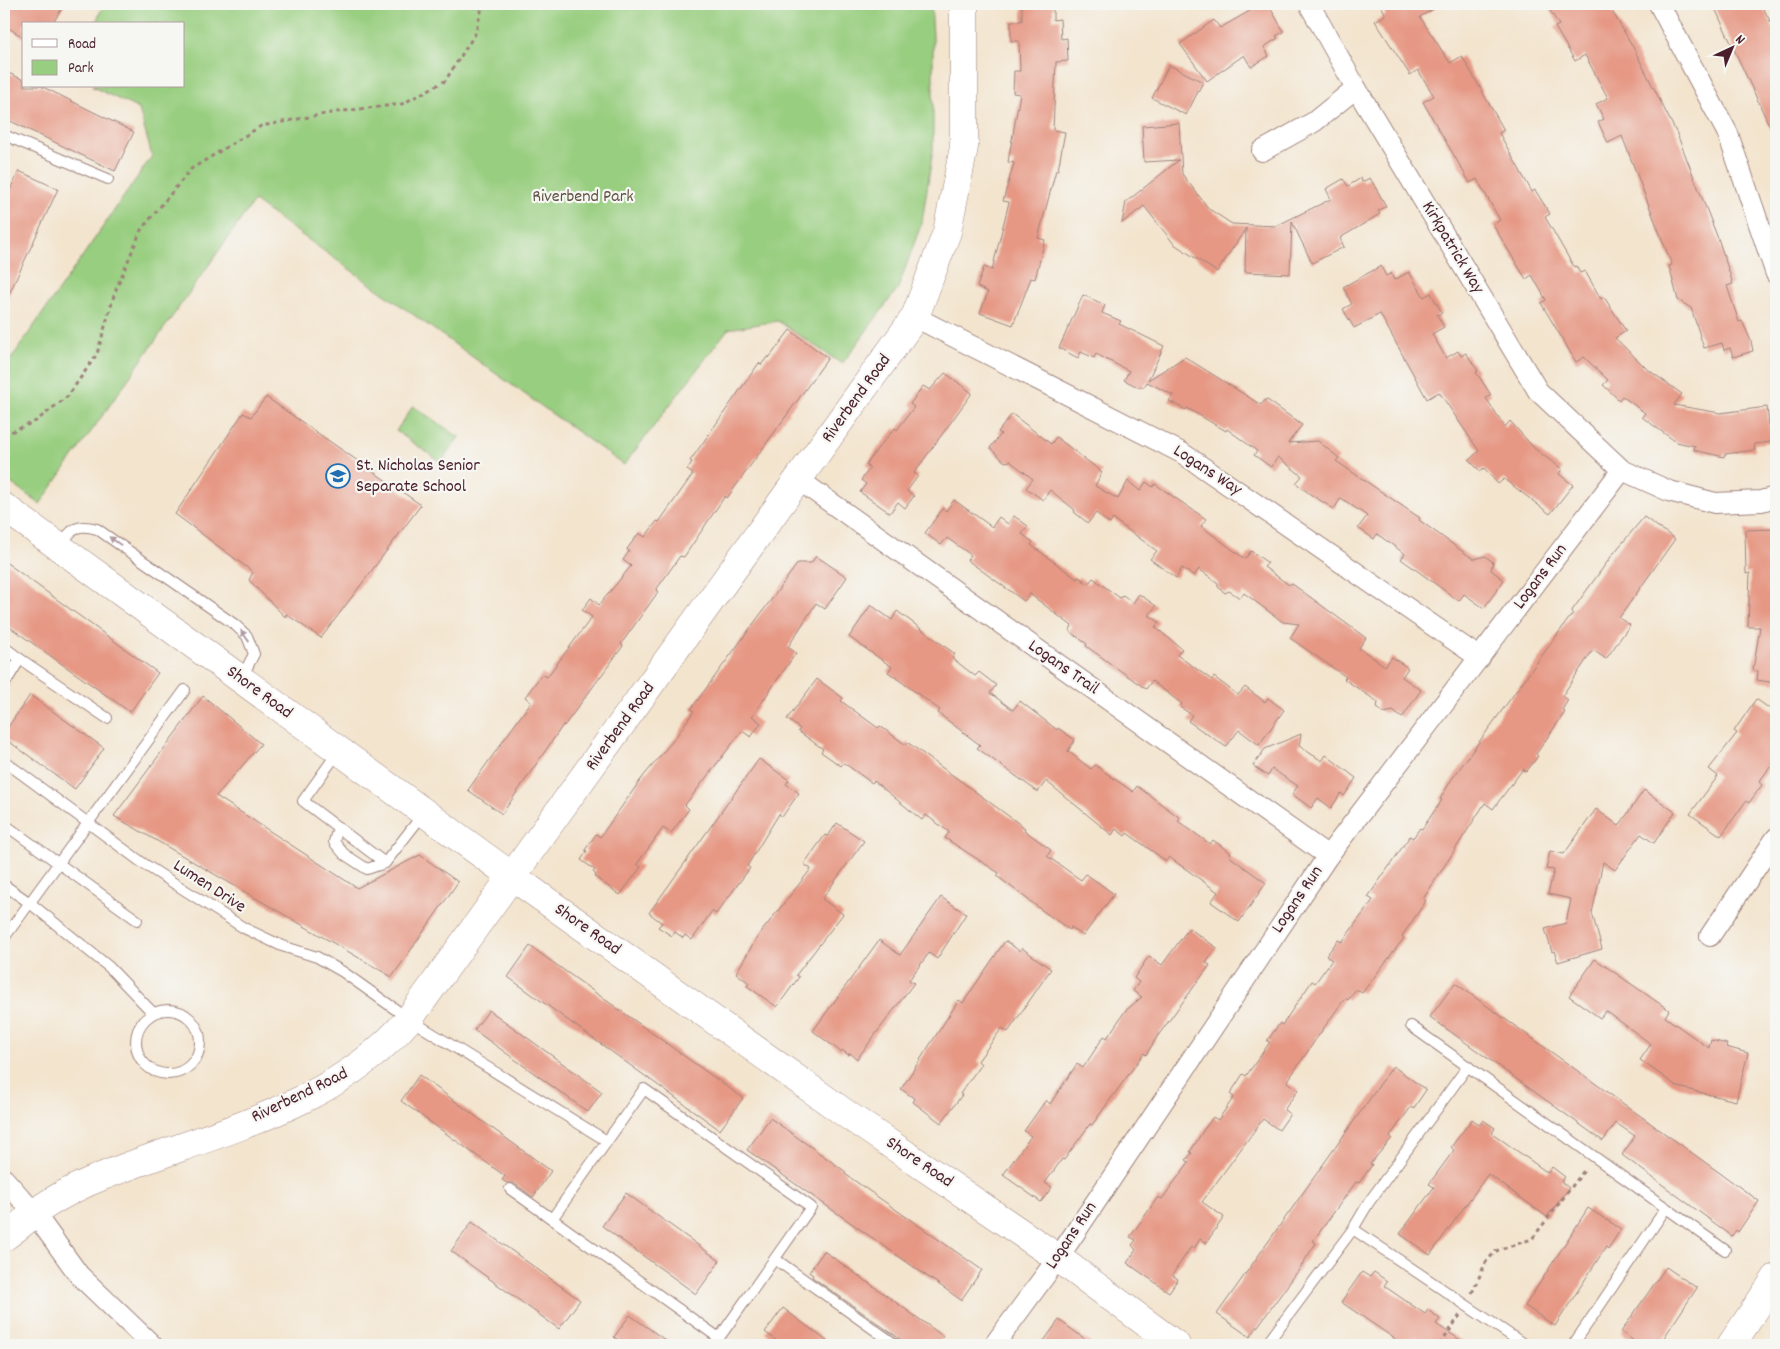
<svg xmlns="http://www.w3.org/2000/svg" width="1780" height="1349" font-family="Dekko,sans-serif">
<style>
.green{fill:#98ce7f;stroke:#717655}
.building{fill:#e69884}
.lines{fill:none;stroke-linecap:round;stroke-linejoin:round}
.lane-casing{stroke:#9e827c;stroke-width:12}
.street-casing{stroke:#9e827c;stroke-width:22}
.secondary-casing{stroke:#9e827c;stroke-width:29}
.path{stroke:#9e827c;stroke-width:3;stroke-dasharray:4 4;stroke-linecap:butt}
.lane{stroke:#fff;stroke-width:10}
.street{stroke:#fff;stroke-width:20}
.secondary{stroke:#fff;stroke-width:28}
.oneway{fill:#ae9aa0}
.labels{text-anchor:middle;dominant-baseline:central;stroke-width:4.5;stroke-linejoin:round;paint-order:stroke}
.park-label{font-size:18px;fill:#615444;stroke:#f6f6f2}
.street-label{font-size:18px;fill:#4a1f2b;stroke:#f6f6f2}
.poi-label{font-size:18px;fill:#4a1f2b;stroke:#f6f6f2;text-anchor:start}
</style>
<rect width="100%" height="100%" fill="#f6f6f2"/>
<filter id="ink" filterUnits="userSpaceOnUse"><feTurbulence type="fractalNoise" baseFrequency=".02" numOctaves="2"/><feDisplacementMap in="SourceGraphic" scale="10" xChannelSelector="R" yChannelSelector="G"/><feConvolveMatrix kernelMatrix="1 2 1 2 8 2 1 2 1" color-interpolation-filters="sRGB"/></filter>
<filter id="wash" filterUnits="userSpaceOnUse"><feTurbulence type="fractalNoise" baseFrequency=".0096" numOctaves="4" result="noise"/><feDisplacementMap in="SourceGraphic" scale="20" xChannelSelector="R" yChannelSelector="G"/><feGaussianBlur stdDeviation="1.12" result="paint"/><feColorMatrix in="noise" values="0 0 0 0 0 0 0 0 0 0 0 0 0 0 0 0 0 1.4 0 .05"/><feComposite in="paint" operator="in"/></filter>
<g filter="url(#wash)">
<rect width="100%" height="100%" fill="#f3e4ce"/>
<g class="green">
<polygon points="104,4 931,4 933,36 933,149 922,222 898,288 842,364 778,321 728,329 624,465 254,201 40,504 4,478 4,369 152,156 139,109 91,86 184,86 184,24 95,24"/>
<polygon points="413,406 459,437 441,462 396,431"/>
</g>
<g id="blocks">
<g class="building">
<polygon points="11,4 65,4 52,24 24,24 24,38 4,25 4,15"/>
<polygon points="1022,4 1053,4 1053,20 1060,19 1061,39 1067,38 1068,61 1056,62 1053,130 1065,132 1058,170 1056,170 1038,238 1045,240 1035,279 1031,278 1013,325 980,313 988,292 977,287 984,267 992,270 1009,202 1003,201 1014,163 1008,162 1020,94 1013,93 1014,71 1020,71 1019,41 1011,41 1011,21 1022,21"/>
<polygon points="1262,4 1268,4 1284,32 1276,36 1278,38 1264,47 1269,56 1251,67 1244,55 1207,81 1180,44 1214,20 1220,28"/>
<polygon points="1380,4 1442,4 1420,17 1450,63 1462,56 1504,130 1499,133 1532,192 1535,190 1550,214 1545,217 1574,267 1576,266 1580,273 1585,271 1601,299 1604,297 1626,331 1615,338 1646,368 1682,394 1674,405 1720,413 1767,407 1771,442 1754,444 1755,450 1725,454 1724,457 1694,450 1695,446 1676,442 1642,417 1645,413 1622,396 1619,400 1603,385 1608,380 1584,357 1576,362 1541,303 1546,300 1532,275 1526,279 1493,225 1500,220 1477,179 1470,183 1423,102 1434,96 1418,70 1410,75 1375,21 1386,15"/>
<polygon points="1546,4 1608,4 1633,47 1677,134 1719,241 1733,284 1727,286 1739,322 1742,321 1751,341 1753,351 1733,357 1730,348 1724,350 1722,343 1704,348 1691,308 1678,300 1669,266 1672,265 1622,136 1608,143 1598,122 1604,119 1596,104 1608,98 1585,55 1575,61 1555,27 1559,25"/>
<polygon points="1713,4 1761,4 1776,32 1776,140"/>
<polygon points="1169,65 1203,82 1186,115 1152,98"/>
<polygon points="4,71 24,80 24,86 41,86 134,132 115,171 4,118"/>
<polygon points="1179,123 1182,174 1209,209 1232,224 1276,226 1331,199 1326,189 1343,179 1348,186 1361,178 1362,182 1370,178 1386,206 1378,211 1380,214 1340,238 1344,247 1312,263 1292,222 1290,274 1245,272 1246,228 1217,272 1174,244 1144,206 1122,223 1126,202 1179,160 1144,162 1142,126"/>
<polygon points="19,171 58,189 4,305 4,202"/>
<polygon points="1381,266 1386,276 1391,273 1394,280 1409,272 1424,297 1431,293 1442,313 1437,315 1444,327 1432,334 1446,358 1458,351 1461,356 1466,353 1478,371 1476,372 1491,395 1486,398 1505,427 1510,421 1535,449 1562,469 1559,474 1573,485 1550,514 1504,479 1498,484 1484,468 1480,471 1469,460 1479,451 1439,392 1427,399 1380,314 1354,328 1343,309 1352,304 1343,287"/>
<polygon points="1083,295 1105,305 1102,313 1121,321 1119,324 1164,346 1148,380 1185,357 1261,405 1266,399 1302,425 1288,443 1318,441 1339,458 1336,461 1420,518 1419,520 1469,556 1475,559 1485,556 1493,562 1491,570 1504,580 1484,608 1464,594 1459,601 1401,559 1405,554 1377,534 1374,539 1358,528 1367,516 1341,498 1334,509 1310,494 1296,483 1302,476 1278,457 1271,467 1254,455 1257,451 1227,429 1226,431 1187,408 1186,410 1169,401 1173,395 1147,382 1144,387 1138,387 1124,380 1129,371 1096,354 1094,358 1081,352 1078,358 1059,348"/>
<polygon points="790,330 828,358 727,498 725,496 684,557 680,556 656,590 658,592 621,644 623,646 564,726 563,725 502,814 468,790 531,702 525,697 542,674 547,677 592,617 582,610 591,598 599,605 631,566 623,560 629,551 627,549 639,533 645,537 657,521 659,522 693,474 687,470 692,462 690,461 759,363 761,365 768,356 769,358"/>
<polygon points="945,373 972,393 914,473 918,476 907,491 914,496 905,508 898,502 890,513 860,492 866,484 861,480 870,468 866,465 878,448 895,428 897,430 914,407 910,404 923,386 930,390"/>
<polygon points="266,397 421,505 321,638 286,614 285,617 249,580 253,572 175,514 243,413 251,417"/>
<polygon points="1012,414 1051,444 1056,437 1102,472 1095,486 1118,499 1128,481 1140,491 1146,482 1153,487 1155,484 1206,519 1201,526 1245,559 1251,551 1268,563 1264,567 1289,585 1291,583 1366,638 1359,648 1385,666 1392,657 1408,668 1402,677 1421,690 1402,718 1393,711 1384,713 1377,708 1378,702 1344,679 1346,677 1290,638 1299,624 1283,622 1244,593 1240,598 1229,591 1225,593 1218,587 1218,583 1199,569 1194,576 1182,568 1176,578 1150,559 1157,551 1113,519 1110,524 1096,513 1088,523 1074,512 1075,510 1050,490 1043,500 1026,488 1033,479 1010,461 1005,462 990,448 1001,434 998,432"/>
<polygon points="954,500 992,527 999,517 1008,524 1014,516 1028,526 1022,534 1033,542 1031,545 1077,579 1079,577 1088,584 1093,578 1120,598 1123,595 1133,603 1139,594 1156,606 1149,615 1159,622 1155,627 1182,649 1177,655 1212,680 1214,677 1238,695 1245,687 1265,702 1268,698 1284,710 1259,745 1239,730 1226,747 1188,721 1192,715 1180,707 1182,704 1152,681 1146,689 1086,646 1087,644 1069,631 1072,626 1030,594 1024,601 967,560 971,555 947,538 941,545 925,533 943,508 946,511"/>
<polygon points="1644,517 1675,539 1619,618 1630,625 1606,659 1593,650 1562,696 1568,700 1562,710 1565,712 1536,754 1538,756 1526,772 1523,769 1493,809 1485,803 1423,899 1426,901 1402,936 1404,938 1362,993 1356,989 1348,1000 1345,998 1314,1042 1287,1082 1298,1090 1284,1110 1290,1114 1279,1130 1263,1119 1202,1202 1224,1217 1206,1243 1200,1239 1194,1249 1191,1247 1172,1275 1178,1279 1169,1292 1127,1263 1136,1250 1132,1245 1136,1240 1130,1237 1158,1197 1162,1199 1189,1162 1186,1160 1192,1153 1190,1152 1203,1131 1213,1117 1218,1120 1234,1097 1230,1094 1243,1074 1246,1076 1270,1042 1267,1041 1280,1023 1282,1025 1312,981 1315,983 1332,960 1326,956 1338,940 1342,942 1373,900 1368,897 1410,836 1413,838 1420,828 1422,829 1442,800 1440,799 1452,779 1573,613 1571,612 1613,554"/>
<polygon points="1776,529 1776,683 1757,680 1758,671 1753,670 1760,627 1748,627 1750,573 1746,574 1745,530"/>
<polygon points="816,556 847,577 825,609 816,603 788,647 796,653 752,716 761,723 751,737 742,731 685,805 689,809 671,833 663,828 637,864 641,867 620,895 595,877 596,875 593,872 595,870 581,860 587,851 585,850 596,834 600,837 642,778 675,738 694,711 691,709 798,563 811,563"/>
<polygon points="4,561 158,673 130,712 4,623"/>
<polygon points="871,605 892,620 897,611 955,654 952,658 975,676 979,672 996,685 990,693 1013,710 1020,701 1057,730 1058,728 1075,740 1068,751 1091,769 1095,765 1133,792 1137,786 1180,818 1178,821 1210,844 1213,840 1231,853 1229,856 1266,883 1239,922 1211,902 1218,892 1169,857 1166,861 1127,833 1125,836 1116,829 1112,835 1046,781 1038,792 977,748 980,745 938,713 940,710 888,672 892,667 849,637"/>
<polygon points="817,679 843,698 841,701 878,728 880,726 906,745 907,742 1025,828 1024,830 1051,850 1047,856 1081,880 1086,874 1114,894 1083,936 1071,927 1070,930 1043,911 997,876 999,873 945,838 949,832 926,815 922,820 874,781 872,783 844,763 841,766 821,752 823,749 798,731 800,729 787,719"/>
<polygon points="30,695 104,748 75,789 4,738 4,733"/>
<polygon points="203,696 261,744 216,796 357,888 420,855 458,882 392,977 114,816"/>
<polygon points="1756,699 1776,713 1776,759 1759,782 1762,785 1749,803 1746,801 1721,836 1690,814 1718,776 1709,769 1737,733 1734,731"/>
<polygon points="1301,734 1299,746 1322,761 1326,755 1356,778 1344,796 1341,793 1331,808 1318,798 1311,808 1292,794 1298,786 1272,769 1268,776 1253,766 1265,749"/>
<polygon points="759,759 789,780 786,784 799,793 782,817 779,814 747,866 750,868 716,914 712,911 692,940 685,935 683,938 675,932 672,936 658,927 662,923 649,913"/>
<polygon points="1644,790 1675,812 1654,843 1641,834 1615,870 1603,862 1592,913 1602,949 1558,962 1554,951 1552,952 1545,929 1566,923 1571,899 1548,894 1554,870 1546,869 1550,851 1564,854 1596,809 1619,826"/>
<polygon points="837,823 864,841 822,899 843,914 796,975 799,977 777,1007 747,986 749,983 736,973 758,936 811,869 804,864 825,835 828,836"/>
<polygon points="941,897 966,914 937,959 929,953 909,980 914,983 857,1059 850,1053 849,1055 842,1050 841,1052 813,1031 879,940 900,955"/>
<polygon points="1189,928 1217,948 1206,963 1210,965 1157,1037 1146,1055 1144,1053 1092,1125 1090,1124 1064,1160 1062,1159 1045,1183 1052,1187 1041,1202 1003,1175 1031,1136 1024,1131 1046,1100 1050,1104 1077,1064 1083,1068 1104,1036 1107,1038 1125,1011 1142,997 1133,991 1139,982 1134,978 1149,956 1162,965"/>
<polygon points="1005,941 1020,951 1022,948 1051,969 1008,1032 1002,1028 978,1061 981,1064 960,1094 962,1095 941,1123 913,1102 915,1099 901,1089 959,1000 963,1003"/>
<polygon points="530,946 743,1098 720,1130 508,977"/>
<polygon points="1595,959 1669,1010 1665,1017 1709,1048 1711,1040 1727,1044 1726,1047 1748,1053 1736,1101 1678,1087 1640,1060 1651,1044 1606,1011 1600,1018 1569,996"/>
<polygon points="1455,983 1759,1201 1738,1232 1736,1230 1732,1236 1622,1155 1635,1136 1616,1123 1603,1141 1430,1017"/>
<polygon points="489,1010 602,1092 588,1112 474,1030"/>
<polygon points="1393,1066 1426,1090 1413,1109 1411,1107 1390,1136 1392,1138 1370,1164 1372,1165 1359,1183 1356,1182 1313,1241 1316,1243 1298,1271 1250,1337 1217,1314"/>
<polygon points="419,1075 551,1171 533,1197 514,1183 507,1183 502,1180 505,1176 401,1101"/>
<polygon points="770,1118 846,1172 845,1174 982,1270 961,1300 747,1150"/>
<polygon points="1472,1119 1480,1125 1483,1120 1495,1128 1492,1133 1548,1173 1552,1167 1565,1177 1561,1182 1569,1188 1547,1217 1488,1174 1430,1255 1400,1234 1434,1187 1429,1184 1454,1150 1451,1147"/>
<polygon points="626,1193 720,1261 696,1294 602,1226"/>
<polygon points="1588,1208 1621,1229 1608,1249 1606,1247 1555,1326 1525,1306"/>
<polygon points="472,1222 580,1300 559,1329 451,1251"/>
<polygon points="824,1251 943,1336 937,1345 903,1345 900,1339 812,1277 813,1275 809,1272"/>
<polygon points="1666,1267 1697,1288 1659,1345 1640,1345 1621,1332"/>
<polygon points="1362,1272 1370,1277 1374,1272 1387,1281 1384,1286 1425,1314 1428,1310 1440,1319 1436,1324 1468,1345 1404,1345 1341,1302"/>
<polygon points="783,1308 832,1345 782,1345 765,1332"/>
<polygon points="630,1315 672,1345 625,1345 614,1337"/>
<polygon points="1059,1320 1093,1345 1041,1345"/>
</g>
</g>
</g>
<g filter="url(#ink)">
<use href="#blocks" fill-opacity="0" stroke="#9e827c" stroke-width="1"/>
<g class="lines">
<g class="lane-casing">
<g id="lane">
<polyline points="4,135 108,179"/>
<path d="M60,546C72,529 76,523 97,529L234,624L247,636L254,654L241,679"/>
<polyline points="4,647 20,659 4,685"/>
<polyline points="20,659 107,718"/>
<polyline points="338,752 303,801 385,863 424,813"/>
<polyline points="4,761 144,864 244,928 282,946 317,957 343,972 409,1019 607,1141"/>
<polyline points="4,824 137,920"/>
<polyline points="338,827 334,842 344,854 367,869 385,863"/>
<polyline points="4,885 30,903 109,967 153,1013"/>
<polyline points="4,938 185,690"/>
<circle cx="168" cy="1042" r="32"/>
<polyline points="1411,1026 1725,1250"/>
<polyline points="510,1189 719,1338 811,1207 644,1089 552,1219"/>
<polyline points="1353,1229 1525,1345"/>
<polyline points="775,1259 896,1345"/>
<polyline points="1266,1345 1353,1229 1369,1202 1468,1066"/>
<polyline points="1573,1345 1666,1208"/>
</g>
</g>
<g class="street-casing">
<g id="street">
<polyline points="1309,4 1356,88 1538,391 1622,470 1669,491 1715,503 1761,501 1776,497"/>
<polyline points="1659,4 1728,134 1776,274"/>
<polyline points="1262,151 1314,122 1356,88"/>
<polyline points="915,317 1182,453 1480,658"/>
<polyline points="799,480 1328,856"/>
<polyline points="1710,936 1776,838"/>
<polyline points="4,1179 35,1214 79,1275 152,1345"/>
<polyline points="994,1345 1058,1258 1328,856 1622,470"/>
</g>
</g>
<g class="secondary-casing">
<g id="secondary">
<polyline points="4,507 513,877 849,1116 1058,1258 1176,1345"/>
<path d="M4,1237C19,1227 33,1213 49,1203C65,1193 85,1183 103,1176C208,1133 333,1110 409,1019L915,317L947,232L964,147V4"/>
<polyline points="1731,1345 1776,1278"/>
</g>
</g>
<g class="path">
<polyline points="4,435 36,421 68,396 97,354 115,292 141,230 191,169 261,126 336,112 402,104 445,81 475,34 483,4"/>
<polyline points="1472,1293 1486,1262 1496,1251 1532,1239 1586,1168"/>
<polyline points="1440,1345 1460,1315"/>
</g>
<use href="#lane" class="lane"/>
<use href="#street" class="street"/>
<use href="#secondary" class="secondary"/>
</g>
<defs><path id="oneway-solid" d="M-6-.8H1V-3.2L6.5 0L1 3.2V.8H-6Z" transform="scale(1.25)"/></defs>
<g class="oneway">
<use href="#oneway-solid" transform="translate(115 541) rotate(-145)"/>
<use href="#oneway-solid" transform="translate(245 636) rotate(-125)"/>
</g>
</g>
<defs>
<g id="school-ring" transform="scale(1.25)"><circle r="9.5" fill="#f6f6f2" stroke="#1f6fb2" stroke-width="1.5"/><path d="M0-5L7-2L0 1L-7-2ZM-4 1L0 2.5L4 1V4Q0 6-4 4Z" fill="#1f6fb2"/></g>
</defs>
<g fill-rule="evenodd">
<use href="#school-ring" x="338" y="476"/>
</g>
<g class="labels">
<g class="park-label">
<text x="583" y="197">Riverbend Park</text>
</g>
<g class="street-label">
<text transform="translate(1452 248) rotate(59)">Kirkpatrick Way</text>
<text transform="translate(857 399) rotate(-54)">Riverbend Road</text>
<text transform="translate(1207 471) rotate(33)">Logans Way</text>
<text transform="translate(1541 577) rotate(-53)">Logans Run</text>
<text transform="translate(1063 668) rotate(35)">Logans Trail</text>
<text transform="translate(259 693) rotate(36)">Shore Road</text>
<text transform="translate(621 727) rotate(-54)">Riverbend Road</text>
<text transform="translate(209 887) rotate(33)">Lumen Drive</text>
<text transform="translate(1298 900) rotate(-56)">Logans Run</text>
<text transform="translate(587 930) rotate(35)">Shore Road</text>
<text transform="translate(300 1096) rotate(-26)">Riverbend Road</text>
<text transform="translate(919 1163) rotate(34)">Shore Road</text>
<text transform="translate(1072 1236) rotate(-56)">Logans Run</text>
</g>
<g class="poi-label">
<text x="356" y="466">St. Nicholas Senior<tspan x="356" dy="21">Separate School</tspan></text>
</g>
</g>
<rect width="1780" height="1349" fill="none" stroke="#f6f6f2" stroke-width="20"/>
<rect x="22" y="22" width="162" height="65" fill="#f6f6f2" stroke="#b1a0a2"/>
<rect x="32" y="39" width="25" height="8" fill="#ffffff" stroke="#b1a0a2"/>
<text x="68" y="48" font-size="15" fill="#4a1f2b">Road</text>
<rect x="32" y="60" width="25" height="15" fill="#98ce7f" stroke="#b1a0a2"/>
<text x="68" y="72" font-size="15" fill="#4a1f2b">Park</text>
<g transform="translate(1732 48) rotate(44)" stroke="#f6f6f2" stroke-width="4" paint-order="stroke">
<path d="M0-4L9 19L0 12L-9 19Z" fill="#4a1f2b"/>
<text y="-8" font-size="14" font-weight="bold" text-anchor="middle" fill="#4a1f2b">N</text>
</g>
</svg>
